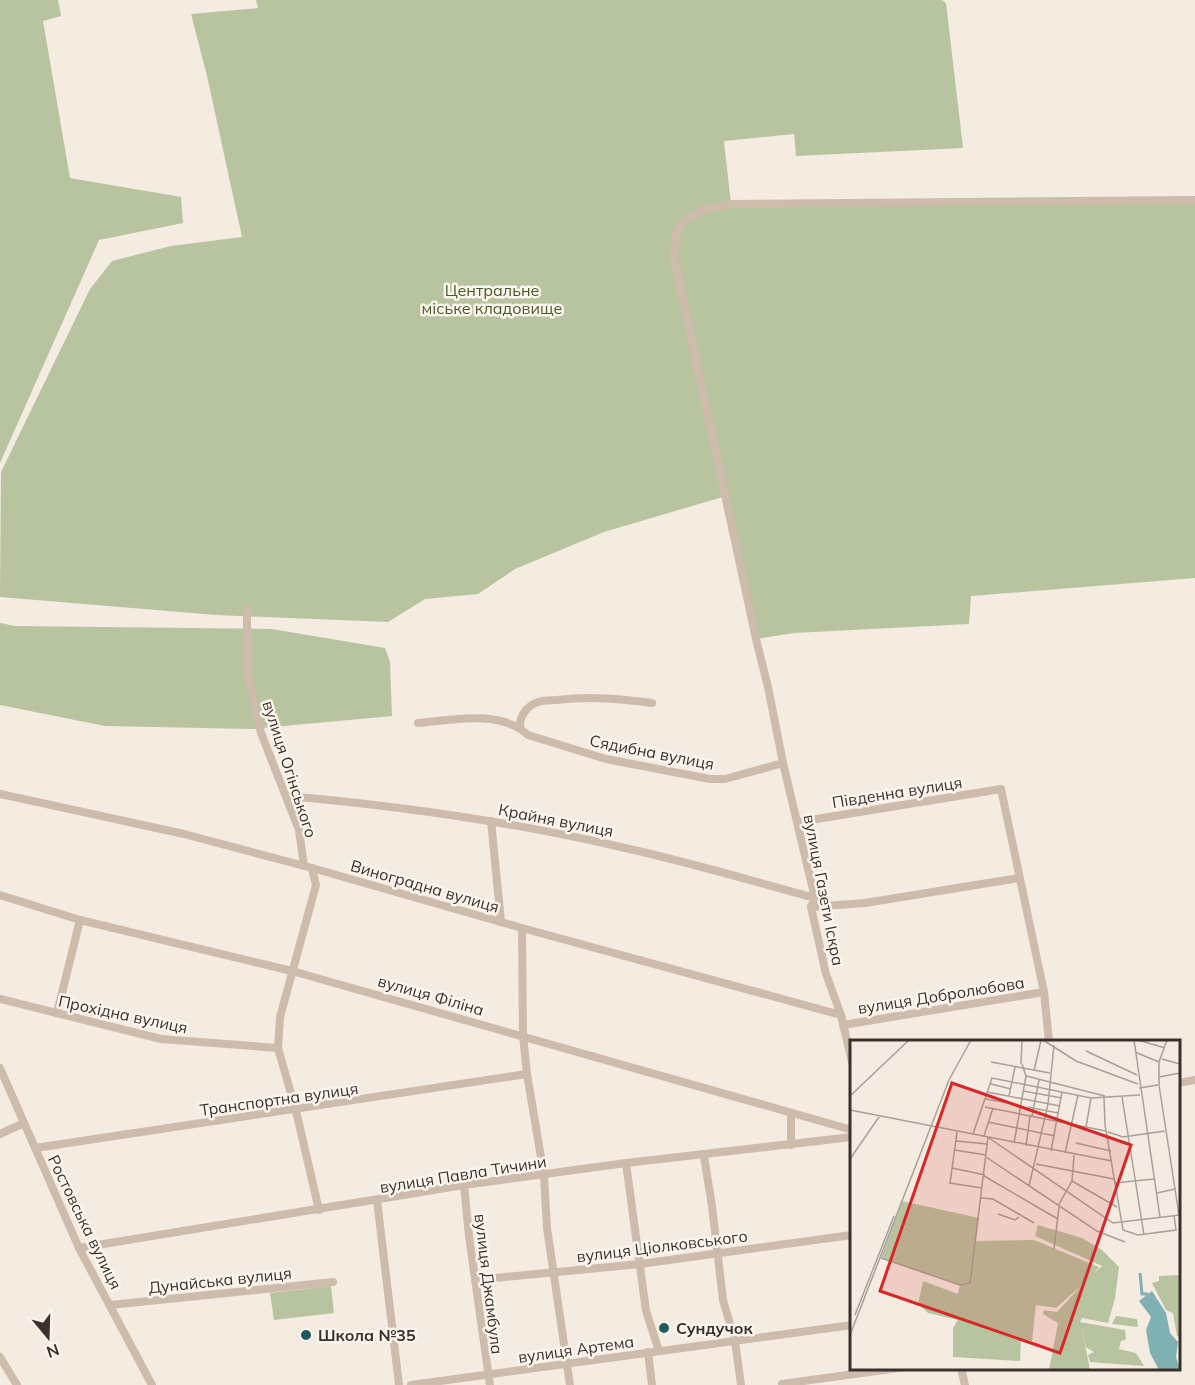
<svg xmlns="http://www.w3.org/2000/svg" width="1195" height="1385" font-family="Mulish,sans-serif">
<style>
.green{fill:#b8c4a0}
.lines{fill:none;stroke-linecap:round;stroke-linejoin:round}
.minor{stroke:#cdbbac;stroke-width:8}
.poi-dot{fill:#1f5a5e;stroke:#fbf5ee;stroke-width:2}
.labels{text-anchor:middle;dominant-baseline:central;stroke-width:5;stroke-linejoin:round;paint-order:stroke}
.park-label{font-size:16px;fill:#4a5a2e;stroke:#fbf5ee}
.street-label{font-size:16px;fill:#3b302b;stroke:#fbf5ee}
.poi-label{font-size:16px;font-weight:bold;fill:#3b302b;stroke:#fbf5ee;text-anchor:start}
.inset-river{fill:none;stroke:#7fb0b2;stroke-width:3}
.inset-road{fill:none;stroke:#aaa098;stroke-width:1.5}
.view{fill:#d62828;fill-opacity:0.15;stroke:#d62828;stroke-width:3}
.inset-edge{fill:none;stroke:#3b302b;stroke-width:3}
</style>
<rect width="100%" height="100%" fill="#f4ebe1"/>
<g class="green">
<polygon points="0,0 58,0 61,16 43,21 70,178 181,197 183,223 99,240 0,463"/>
<polygon points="256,0 942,0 946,3 963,148 796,156 794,134 724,141 731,204 1195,200 1195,578 971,596 969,624 794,633 756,639 726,496 604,532 515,569 478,594 425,599 388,622 216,615 0,597 1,472 90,289 112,261 171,246 242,237 207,76 191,14 258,8"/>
<polygon points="0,623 15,626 272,629 385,648 390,662 392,716 252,729 105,726 0,705"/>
<polygon points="331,1286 334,1313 274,1320 270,1293"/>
</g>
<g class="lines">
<g class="minor">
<polyline points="247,609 247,673 261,733 299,830 304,866"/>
<path d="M418,723C452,720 500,709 528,735L606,759L710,779H725L783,763"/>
<path d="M520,727C519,716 528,705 538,702C544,700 551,700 557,700C590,696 620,699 652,703"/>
<polyline points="0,794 184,834 312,868 522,928 841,1015"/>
<path d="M287,796C401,806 514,822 625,848C689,862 752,881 815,898"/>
<polyline points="491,821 501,922"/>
<polyline points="798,822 1001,789 1044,992 1049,1042"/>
<polyline points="312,868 316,885 280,1017 278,1048 296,1111 319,1210"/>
<polyline points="0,895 80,920 292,971 852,1130"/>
<polyline points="811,907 865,903 1019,878"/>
<polyline points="522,928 523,1036 527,1074 544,1175 547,1228 570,1385"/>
<polyline points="0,999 161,1039 278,1048"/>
<polyline points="57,1013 80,920"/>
<polyline points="843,1025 1044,992"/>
<polyline points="852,1062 841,1015 826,974 811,907 815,898 783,763 768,687 756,639 674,258 676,233 681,224 704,209 731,204 1195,200"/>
<polyline points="0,1068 79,1248 152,1385"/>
<polyline points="1178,1083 1195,1080"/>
<polyline points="791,1113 791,1145"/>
<polyline points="0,1134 24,1123"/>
<polyline points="35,1148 527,1074"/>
<polyline points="704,1156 712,1206 723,1300 735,1341 741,1385"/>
<polyline points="626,1163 646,1311 659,1351"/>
<polyline points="464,1185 469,1236 490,1385"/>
<polyline points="377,1200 399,1385"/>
<polyline points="79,1248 464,1185 626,1163 852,1137"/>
<polyline points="475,1280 640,1264 852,1235"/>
<polyline points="110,1305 333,1282"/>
<polyline points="648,1352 652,1385"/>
<polyline points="0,1357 17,1385"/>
<polyline points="961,1368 965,1385"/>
<polyline points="782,1384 898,1368"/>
<path d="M411,1385C558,1365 705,1345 852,1325"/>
</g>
</g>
<g class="poi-dot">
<circle cx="664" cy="1328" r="6"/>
<circle cx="306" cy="1335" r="6"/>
</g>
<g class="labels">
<g class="park-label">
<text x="492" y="290">Центральне<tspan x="492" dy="18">міське кладовище</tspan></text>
</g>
<g class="street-label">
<text transform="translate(652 752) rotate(11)">Сядибна вулиця</text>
<text transform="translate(290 769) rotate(72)">вулиця Огінського</text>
<text transform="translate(897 792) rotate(-9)">Південна вулиця</text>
<text transform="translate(556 820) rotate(11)">Крайня вулиця</text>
<text transform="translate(425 886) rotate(16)">Виноградна вулиця</text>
<text transform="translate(824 890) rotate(79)">вулиця Газети Іскра</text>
<text transform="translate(431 995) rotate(16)">вулиця Філіна</text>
<text transform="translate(941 995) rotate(-9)">вулиця Добролюбова</text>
<text transform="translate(123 1014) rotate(12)">Прохідна вулиця</text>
<text transform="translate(279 1099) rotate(-8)">Транспортна вулиця</text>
<text transform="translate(463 1174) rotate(-9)">вулиця Павла Тичини</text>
<text transform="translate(85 1222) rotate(64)">Ростовська вулиця</text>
<text transform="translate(662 1246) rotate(-7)">вулиця Ціолковського</text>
<text transform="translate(220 1280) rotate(-6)">Дунайська вулиця</text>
<text transform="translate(489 1284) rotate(83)">вулиця Джамбула</text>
<text transform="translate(576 1349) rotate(-8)">вулиця Артема</text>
</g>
<g class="poi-label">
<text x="676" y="1328">Сундучок</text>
<text x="318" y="1335">Школа №35</text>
</g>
</g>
<g transform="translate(850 1040)">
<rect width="330" height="330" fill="#f4ebe1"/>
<path d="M52,161L129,178L126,201L184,200L249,227L244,233L252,226L185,196L188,185L232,198L252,210L269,227L265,258L258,283L232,278L230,282L275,290L276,299L271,301L269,309L286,313L294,326L240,322L238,315L244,312L236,307L231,284L240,330H199L208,283L193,274L194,270L207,272L232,245L206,268L186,265L182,301L171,299L170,321L103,317V288L108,280L78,273L68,264L73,241L108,254L110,245L31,218ZM330,235V296H327L323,273L316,270L302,243L309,241V236ZM266,276L287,279L288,287L262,284Z" fill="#b8c4a0"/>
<path d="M302,251L316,273L320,293L328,302L326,317L330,330H309L300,313L296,290L301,277L289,261Z" fill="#7fb0b2"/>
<path class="inset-river" d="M290,233L292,254H298"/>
<path class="inset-road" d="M193,0L226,21L288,44M284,0L310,177M288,0L315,8M317,0L309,22V45L329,175M236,11L287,35M285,12L309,22M312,19L330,24M141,22L200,33M171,24L172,0M184,31L191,0M176,36L255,56M309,37L330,33M141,44L161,49M289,48L308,45M173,51L212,58M137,52L210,66M0,56L59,0M159,56L165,27M254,57L255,85L273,190L288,195L326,190L324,175M272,57L294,195M136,59L164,64M135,67L256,91M178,67L208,73M0,70L262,121M182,76L189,40M138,82L205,96M236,87L241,58M107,92L100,143L132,148M258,92L273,97L315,91M123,94L142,38L241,58L290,55M134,96L143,68M139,98L263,183L330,175M106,101L137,104M164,103L176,36L172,24M226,103L261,111M176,106L180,76M104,110L136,115M201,111L212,52M215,113L228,55M136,117L247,191L275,202M0,119L29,77M186,124L264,139M102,128L135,135M134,136L208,179M222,141L267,167M264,143L304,139M179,146L198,64L204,5M307,153L325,149M131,158L143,159L184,183M208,166L222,141L224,115M148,174L165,180L169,177M204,209L209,167M31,218L110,245L120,243L138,97M5,275L44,176M0,295L99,40L121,0"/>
<path class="view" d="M102,43L281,105L210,313L30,251Z"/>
<rect width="330" height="330" class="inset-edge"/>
</g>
<g transform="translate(48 1337) rotate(161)" stroke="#fbf5ee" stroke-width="4.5" paint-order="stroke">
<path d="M0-4.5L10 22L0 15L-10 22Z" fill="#3b302b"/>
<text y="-9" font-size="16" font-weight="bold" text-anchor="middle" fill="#3b302b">N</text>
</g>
</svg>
